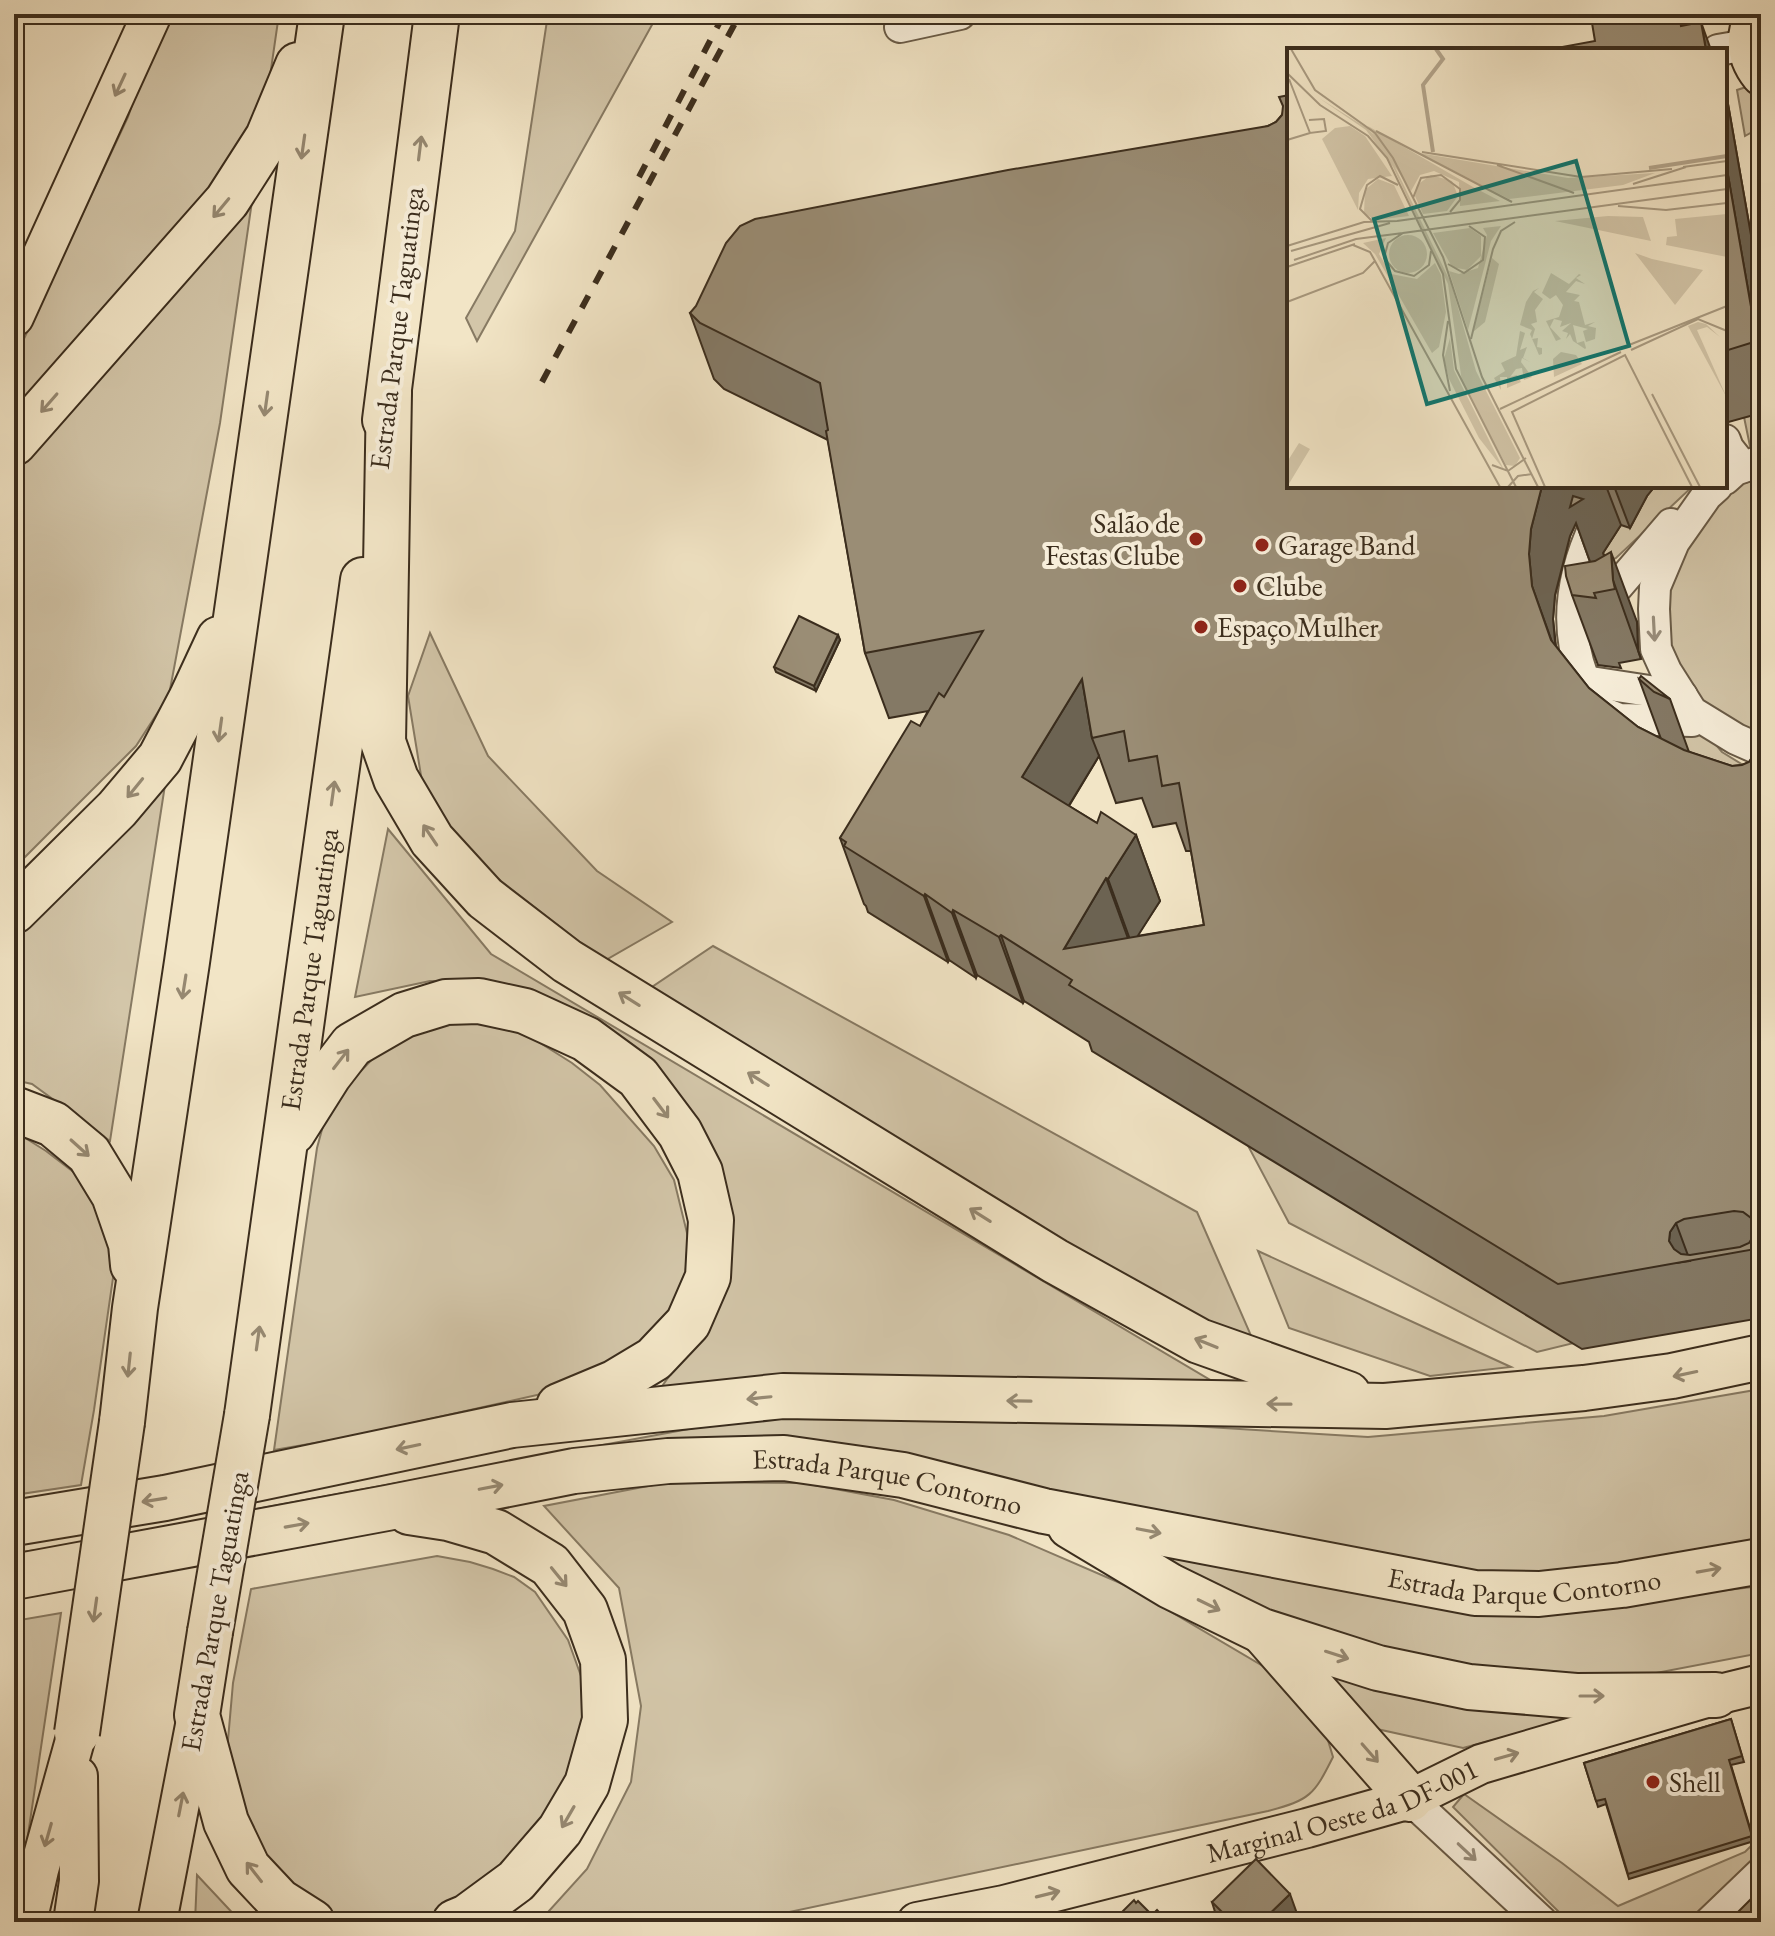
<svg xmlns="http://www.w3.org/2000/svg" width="1775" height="1936" font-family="'EB Garamond',serif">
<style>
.green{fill:#d3c6a9;stroke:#877a63;stroke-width:2}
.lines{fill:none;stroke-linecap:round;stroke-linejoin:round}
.minor-casing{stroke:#695b47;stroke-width:34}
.major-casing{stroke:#3b2d1d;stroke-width:42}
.highway-casing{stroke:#3b2d1d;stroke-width:48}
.minor{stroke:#f7eeda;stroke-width:30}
.major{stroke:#f2e5c6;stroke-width:38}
.highway{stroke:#f2e5c6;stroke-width:44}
.rail{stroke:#3b2d1d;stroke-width:6;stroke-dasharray:14 14;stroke-linecap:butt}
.highway-bridge-casing{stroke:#3b2d1d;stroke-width:48;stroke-linecap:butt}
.highway-bridge{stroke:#f2e5c6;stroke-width:44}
.wall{fill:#847965;stroke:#3b2d1d;stroke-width:2;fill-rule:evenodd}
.shaded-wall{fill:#6c6352;stroke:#3b2d1d;stroke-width:2}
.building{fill:#9a8d75;stroke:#3b2d1d;stroke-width:2;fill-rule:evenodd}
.oneway{stroke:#968972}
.oneway2{stroke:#998e7c}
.poi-dot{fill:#8f2418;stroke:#f7eeda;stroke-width:3}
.labels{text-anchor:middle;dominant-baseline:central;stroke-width:8;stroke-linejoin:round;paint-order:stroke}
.street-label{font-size:28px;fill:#3b2d1d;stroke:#f7eeda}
.poi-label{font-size:28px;fill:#3b2d1d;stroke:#f7eeda;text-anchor:start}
.inset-river{fill:none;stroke:#b4a68d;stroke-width:4}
.inset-road{fill:none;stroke:#a99b82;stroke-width:2}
.view{fill:#0f766e;fill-opacity:0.15;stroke:#0f766e;stroke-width:4}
.inset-edge{fill:none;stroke:#3b2d1d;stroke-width:4}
</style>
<rect width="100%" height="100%" fill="#f2e5c6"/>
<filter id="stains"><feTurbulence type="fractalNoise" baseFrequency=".0025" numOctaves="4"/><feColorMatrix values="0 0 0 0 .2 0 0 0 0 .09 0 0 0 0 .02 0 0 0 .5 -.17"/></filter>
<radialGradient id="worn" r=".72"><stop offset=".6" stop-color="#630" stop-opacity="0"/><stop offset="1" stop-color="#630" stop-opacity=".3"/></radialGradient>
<g class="green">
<polygon points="163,14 279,14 220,423 169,695 136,746 14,868 14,360 128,117"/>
<polygon points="548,14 658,14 477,341 466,318 515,231"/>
<polygon points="1758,83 1761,91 1761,127 1745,136 1737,90"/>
<polygon points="1761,414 1761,449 1751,451 1744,417"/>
<polygon points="1761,466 1761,744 1694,707 1659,656 1660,601 1697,517"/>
<polygon points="1628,486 1693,486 1616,558 1592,569"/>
<polygon points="430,633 488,756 597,871 672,922 604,961 488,871 425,800 408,696"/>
<polygon points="1697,729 1711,739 1722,752 1761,776 1634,738"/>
<polygon points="167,772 110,1141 32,1084 14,1080 14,932"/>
<polygon points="388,829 491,954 1222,1387 961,1381 821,1374 745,1378 653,1399 709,1320 698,1136 533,995 489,981 430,981 355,997"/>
<polygon points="713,946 1197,1212 1256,1347 1175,1313 643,993"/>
<polygon points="462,1019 510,1024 572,1063 600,1085 654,1146 674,1180 688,1237 685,1281 667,1325 577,1386 350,1437 274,1450 317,1148 327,1111 340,1093 379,1052 420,1031"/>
<polygon points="14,1131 46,1151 80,1177 99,1207 115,1264 94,1410 81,1485 14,1495"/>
<polygon points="1246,1142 1611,1334 1537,1352 1289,1223"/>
<polygon points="1258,1251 1511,1367 1430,1376 1289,1328"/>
<polygon points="1761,1389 1761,1551 1531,1584 761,1443 14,1568 14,1553 69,1546 262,1508 759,1416 1143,1423 1368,1437 1604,1416"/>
<path d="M669,1482L803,1483L894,1500L1009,1535L1127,1586L1295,1685L1323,1724L1333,1757C1314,1795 1310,1800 1268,1811L742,1922H539L587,1869L631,1782L641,1706L619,1588L544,1506Z"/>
<polygon points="1151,1551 1540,1612 1761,1586 1761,1653 1609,1682 1419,1667 1215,1590"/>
<polygon points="437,1556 470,1562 493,1569 514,1577 535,1592 568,1640 581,1676 587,1708 556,1813 453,1911 420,1922 355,1922 336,1917 310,1908 265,1875 225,1774 233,1683 251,1589"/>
<polygon points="61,1613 15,1922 14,1922 14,1621"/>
<polygon points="1309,1664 1400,1695 1513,1712 1592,1714 1463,1748 1377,1729"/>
<polygon points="1464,1794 1562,1863 1618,1906 1745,1852 1761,1836 1761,1856 1686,1922 1569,1922 1453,1807"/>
<polygon points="197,1875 241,1922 195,1922"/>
</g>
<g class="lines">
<g class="minor-casing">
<g id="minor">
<polyline points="900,27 960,14"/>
<polyline points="1718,50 1747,45"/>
<polyline points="1725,440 1728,448 1743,467"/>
<polyline points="1725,479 1735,470 1761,461"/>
<polyline points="1717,486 1707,495 1674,542 1655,587 1654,609 1656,649 1666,671 1692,712 1736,739 1761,750"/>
<polyline points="1588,601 1590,601 1617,587 1671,524"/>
<polyline points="1584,681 1682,696"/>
<polyline points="1604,713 1619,719 1692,721"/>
<path d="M1604,714C1599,708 1593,701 1589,695C1586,690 1585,683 1583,677C1563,624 1572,573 1596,523C1602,510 1608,497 1618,486"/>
<polyline points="1410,1799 1542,1922"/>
<polyline points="1710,1922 1761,1873"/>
</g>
</g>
<g class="major-casing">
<g id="major">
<path d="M1755,14C1744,37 1745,56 1761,76"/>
<polyline points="14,317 152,14"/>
<polyline points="27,1922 39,1870 77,1733"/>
<polyline points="73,1922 79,1881 78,1776"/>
<polyline points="157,1922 197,1715"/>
<path id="s1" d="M917,1922L1004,1905L1307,1828L1410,1799L1481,1764L1716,1695L1761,1684"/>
</g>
</g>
<g class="highway-casing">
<g id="highway">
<polyline points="389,392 383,742 396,779 432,840 485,898 567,961 1055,1261 1199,1341 1348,1394"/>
<polyline points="385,420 437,14"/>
<polyline points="14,443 227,201 268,137 298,65"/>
<polyline points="14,911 117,809 160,758 191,699 219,639"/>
<polyline points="14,1109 53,1124 89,1154 114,1195 131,1244 133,1265"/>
<polyline points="293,1132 329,1075 352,1045 404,1015 446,1002 479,1001 525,1011 586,1039 638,1077 680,1133 700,1172 711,1220 708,1277 688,1323 654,1359 614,1383 559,1406"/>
<path id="s2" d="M247,1415L363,580"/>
<polyline points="122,1422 135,1308 187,962 322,14"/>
<polyline points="409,1512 448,1518 496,1532 550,1565 585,1610 603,1660 605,1720 587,1784 560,1830 516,1881 467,1917 455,1922"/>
<polyline points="14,1523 165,1498 512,1425 783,1396 1385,1406 1584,1388 1672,1376 1761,1357"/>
<polyline points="1070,1526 1170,1586 1262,1631 1378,1668 1469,1687 1576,1696 1716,1695"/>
<path id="s3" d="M14,1577L387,1508L574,1471L668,1461L784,1458L903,1475L1044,1511L1475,1593L1539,1594L1622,1585L1761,1561"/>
<polyline points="210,1632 197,1715 226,1822 248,1868 279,1901 312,1922"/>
<polyline points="1264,1633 1410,1799"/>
</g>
</g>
<use href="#minor" class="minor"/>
<use href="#major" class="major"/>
<use href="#highway" class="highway"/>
<g class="rail">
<polyline points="639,177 724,14"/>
<polyline points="542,382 740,14"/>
</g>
<g class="highway-bridge-casing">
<g id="highway-bridge">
<polyline points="210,1632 247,1415"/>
<polyline points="77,1733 122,1422"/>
</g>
</g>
<use href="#highway-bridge" class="highway-bridge"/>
</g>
<g class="wall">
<polygon points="1725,87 1761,292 1761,413 1725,423"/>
<path d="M1289,95V486H1655L1647,496L1630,528L1621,525L1603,553L1637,622L1638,650L1641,659L1619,663L1621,668L1598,665L1572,595L1590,562L1576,523L1570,536L1555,595L1553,619L1556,646L1589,688L1638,727L1661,739L1639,679L1670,699L1689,752L1732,766L1742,765L1749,762L1761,745V1318L1582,1349L1092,1051L1089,1042L1024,1001L1023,1003L977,975L976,978L949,960L948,962L868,912L866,906L864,904L840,838L920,726L928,711L889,718L865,653L828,440L724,389L714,379L690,313L1268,126L1276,122L1282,115ZM1099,756L1116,803L1142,798L1153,827L1176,823L1186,851H1191L1204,925L1137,936L1160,901L1136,835L1097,823L1069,806Z"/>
<polygon points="838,635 840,640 816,691 776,672 774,667"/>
<polygon points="1731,1719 1744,1762 1731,1765 1754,1841 1629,1879 1606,1804 1598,1807 1584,1763"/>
<polygon points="1212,1902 1300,1922 1216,1915"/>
</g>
<g class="shaded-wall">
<polygon points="1679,14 1680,14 1693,50 1681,26"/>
<polygon points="1701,22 1711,50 1706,50"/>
<polygon points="1725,87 1761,292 1761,352 1757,341 1725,158"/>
<polygon points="1542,486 1606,486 1621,525 1603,553 1609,569 1596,578 1576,523 1570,536 1555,595 1553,619 1556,652 1575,706 1532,586 1529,554 1531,529"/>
<polygon points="1614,486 1655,486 1647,496 1630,528"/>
<polygon points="1611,552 1637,622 1638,650 1641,659 1613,580"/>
<polygon points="838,635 840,640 816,691 814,686"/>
<polygon points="1082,679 1092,738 1099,756 1046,843 1022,777"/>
<polygon points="1136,835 1160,901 1132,945 1108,879"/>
<polygon points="1106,878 1130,944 1064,949"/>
<polygon points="925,894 949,960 948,962 924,896"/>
<polygon points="953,910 977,975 976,978 952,913"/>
<polygon points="1001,935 1024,1001 1023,1003 999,937"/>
<polygon points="1676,1223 1690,1261 1677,1263 1669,1241 1670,1232"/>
<polygon points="1290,1894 1300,1922 1261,1922"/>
</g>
<g class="building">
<polygon points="1637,14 1679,14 1681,26 1701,22 1706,50 1546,50 1595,41 1592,23"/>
<path d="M1289,95V486H1542L1531,529L1529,554L1532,586L1551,640L1589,688L1638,727L1684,750L1732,766L1742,765L1749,762L1754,754L1755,745H1761V1248L1558,1284L1069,985L1072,980L1001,935L999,937L953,910L952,913L925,894L924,896L844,846L846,842L840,838L911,721L920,726L939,693L944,697L983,631L865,653L826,431L828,430L820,383L700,323L690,313L696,306L726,243L740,226L755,219L1008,170L1268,126L1276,122L1282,115L1283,106L1279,97ZM1082,679L1092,738L1124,731L1129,761L1157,756L1162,786L1179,783L1204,925L1064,949L1106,878L1108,879L1136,835L1101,812L1097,823L1022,777ZM1734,1211L1743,1212L1751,1218L1755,1226L1754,1235L1749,1243L1740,1247L1690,1255L1681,1254L1674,1249L1669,1241L1670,1232L1676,1223L1684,1219Z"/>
<polygon points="1725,158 1757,341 1725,351"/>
<polygon points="1573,496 1583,499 1570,507"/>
<polygon points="1611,552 1613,580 1615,589 1594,593 1596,598 1572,595 1566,576 1565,566 1595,561"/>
<polygon points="799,616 838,635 814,686 774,667"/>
<polygon points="1641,676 1670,699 1654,692 1639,679"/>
<polygon points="1731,1719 1742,1756 1729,1760 1752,1836 1628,1874 1605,1799 1596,1801 1584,1763"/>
<polygon points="1256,1859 1290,1894 1261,1922 1209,1922 1221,1911 1212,1902"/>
<polygon points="1761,1889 1761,1922 1728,1922"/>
<polygon points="1134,1900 1136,1903 1138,1901 1152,1915 1157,1910 1168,1922 1112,1922"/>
</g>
<defs><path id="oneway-shaft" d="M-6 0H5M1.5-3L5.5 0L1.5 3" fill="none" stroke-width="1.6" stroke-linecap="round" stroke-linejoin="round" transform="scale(2)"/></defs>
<g class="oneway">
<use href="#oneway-shaft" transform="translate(120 85) rotate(115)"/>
<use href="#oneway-shaft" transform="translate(303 147) rotate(98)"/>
<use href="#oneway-shaft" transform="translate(420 148) rotate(-83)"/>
<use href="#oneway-shaft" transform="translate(221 208) rotate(130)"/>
<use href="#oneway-shaft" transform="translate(49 403) rotate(131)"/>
<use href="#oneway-shaft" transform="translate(266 404) rotate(98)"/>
<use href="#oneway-shaft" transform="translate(220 730) rotate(98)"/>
<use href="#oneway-shaft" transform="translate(135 788) rotate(129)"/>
<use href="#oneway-shaft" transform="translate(333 793) rotate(-82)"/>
<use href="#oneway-shaft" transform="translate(430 835) rotate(-124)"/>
<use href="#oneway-shaft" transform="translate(184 987) rotate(99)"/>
<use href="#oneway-shaft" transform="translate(629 999) rotate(-148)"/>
<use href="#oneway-shaft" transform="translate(341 1059) rotate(-52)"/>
<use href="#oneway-shaft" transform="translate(758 1079) rotate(-148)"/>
<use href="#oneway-shaft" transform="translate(661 1108) rotate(53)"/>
<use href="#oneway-shaft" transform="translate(80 1148) rotate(42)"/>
<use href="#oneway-shaft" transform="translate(980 1215) rotate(-148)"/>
<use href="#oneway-shaft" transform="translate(258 1338) rotate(-82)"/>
<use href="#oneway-shaft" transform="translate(1206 1343) rotate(-158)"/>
<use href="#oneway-shaft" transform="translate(129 1365) rotate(96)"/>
<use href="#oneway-shaft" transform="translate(1685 1374) rotate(168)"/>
<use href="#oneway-shaft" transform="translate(759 1398) rotate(174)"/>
<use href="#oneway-shaft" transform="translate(1019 1401) rotate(-179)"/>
<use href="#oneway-shaft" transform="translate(1279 1404) rotate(-179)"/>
<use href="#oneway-shaft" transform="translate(408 1447) rotate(168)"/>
<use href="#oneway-shaft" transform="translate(491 1487) rotate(-11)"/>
<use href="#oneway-shaft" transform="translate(154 1500) rotate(171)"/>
<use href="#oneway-shaft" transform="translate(297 1525) rotate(-10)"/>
<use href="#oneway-shaft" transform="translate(1149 1531) rotate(11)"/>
<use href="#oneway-shaft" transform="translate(1709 1570) rotate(-10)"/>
<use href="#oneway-shaft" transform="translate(559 1577) rotate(51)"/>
<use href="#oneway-shaft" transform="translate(1209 1605) rotate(26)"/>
<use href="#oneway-shaft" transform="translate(95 1610) rotate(98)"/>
<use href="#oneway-shaft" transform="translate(1337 1655) rotate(18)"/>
<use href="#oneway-shaft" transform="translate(1592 1696)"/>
<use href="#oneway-shaft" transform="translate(1370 1753) rotate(49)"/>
<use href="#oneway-shaft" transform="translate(1507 1756) rotate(-16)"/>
<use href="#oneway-shaft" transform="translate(181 1804) rotate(-79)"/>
<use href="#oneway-shaft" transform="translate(568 1817) rotate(120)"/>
<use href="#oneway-shaft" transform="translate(48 1835) rotate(106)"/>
<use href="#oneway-shaft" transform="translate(254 1872) rotate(-128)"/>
<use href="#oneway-shaft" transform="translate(1048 1894) rotate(-14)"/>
</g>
<g class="oneway2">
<use href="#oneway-shaft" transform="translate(1654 629) rotate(87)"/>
<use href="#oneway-shaft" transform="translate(1467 1852) rotate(43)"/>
</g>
<g class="poi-dot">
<circle cx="1196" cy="539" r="8"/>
<circle cx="1262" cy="545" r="8"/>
<circle cx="1240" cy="586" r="8"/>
<circle cx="1201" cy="627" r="8"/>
<circle cx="1653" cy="1782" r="8"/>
</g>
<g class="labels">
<g class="street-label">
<text transform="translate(396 328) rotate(-83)">Estrada Parque Taguatinga</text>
<text stroke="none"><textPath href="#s2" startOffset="450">Estrada Parque Taguatinga</textPath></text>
<text stroke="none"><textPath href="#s3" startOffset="886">Estrada Parque Contorno</textPath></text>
<text stroke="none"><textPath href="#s3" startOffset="1534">Estrada Parque Contorno</textPath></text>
<text transform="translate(214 1611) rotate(-80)">Estrada Parque Taguatinga</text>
<text stroke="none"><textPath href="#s1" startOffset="440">Marginal Oeste da DF-001</textPath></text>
</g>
<g class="poi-label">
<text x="1180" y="523" text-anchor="end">Salão de<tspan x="1180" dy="32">Festas Clube</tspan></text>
<text x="1278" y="545">Garage Band</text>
<text x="1256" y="586">Clube</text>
<text x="1217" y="627">Espaço Mulher</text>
<text x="1669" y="1782">Shell</text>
</g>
</g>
<g transform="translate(1287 48)">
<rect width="440" height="440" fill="#f2e5c6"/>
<path d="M32,50L80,80L96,96L108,119L164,235L189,323L233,410L228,418L219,417L175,334L161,236L106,119L79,82ZM63,78L78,88L105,128L81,131L72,145L71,162L35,91L48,80ZM81,78L186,139L213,153L173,158L172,134L147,123L133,127L124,143ZM132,105L281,130L368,125L336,137L222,151ZM144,127L165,133L171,148L160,163L136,166L128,148L130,137ZM91,131L107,137L122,168L88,172L77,165L78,142ZM440,166V209L379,197L380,189L390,188L388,171ZM321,168L356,169L364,193L268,173ZM214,178L204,193L181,282L162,223L172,226L191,220L200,187L196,180ZM183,180L194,188V208L180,222L165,219L146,185ZM102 206a19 19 0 1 1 38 0a19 19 0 1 1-38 0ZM99,190L92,206L104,226L130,231L148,215L154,227L159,264L152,299L145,305L88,206L76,195ZM348,205L365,211L416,222L388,257ZM205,210L212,216L198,274L186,284ZM264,225L282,236L292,226L294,227L289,230L298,236L289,233L279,244L293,247L287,253L292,254L298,277L308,274L301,278L309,280L308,291L299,294L296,283L301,281L286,277L290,295L297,293L299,300L298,301L286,293L283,286L279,291L281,285L275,283L284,275L273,279L275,273L267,271L263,279L274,291L269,293L259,273L272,269L276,257L269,247L263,251L255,245ZM252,240L247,244L256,251L248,262L250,274L244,276L248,281L245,291L251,290L250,299L255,300V306L252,307L243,286L245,282L233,277L239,254L246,243ZM411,274L419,276L433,289L420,279L410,282L440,350L401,278ZM233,283L238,285L233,302L240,299L236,310L243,314L235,310L234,314L245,329L237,332L235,320L229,321L223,329L230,327L234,334L220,340V329H213L214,342L207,330L218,323L214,315L229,308ZM163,290L167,322L217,422L192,390L162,331L157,311ZM274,304L289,307L295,316L267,329L266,311ZM12,395L23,401L0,439V414Z" fill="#d3c6a9"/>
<path class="inset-river" d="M146,104L136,37L156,11L149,1M362,120L440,108"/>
<path class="inset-road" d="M4,1L28,42L88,85L106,110L156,209L195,329L251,439M0,25L33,57L81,88L100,110L156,226L169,321L229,439M2,31L23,85L39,83L37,71L22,72M89,83L225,154M0,92L23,85M135,104L294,129L385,121M210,117L287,145M396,119L440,113M346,136L399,119M126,150L134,130L154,127L173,141V152L163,164M331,158L379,162L440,155M85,173L73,161L80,137L93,128L111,137M110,173L440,127M66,197L83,204L213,439M0,198L77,174L110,173M4,203L103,175M144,203L142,217L127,228L108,223L97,210L101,195L116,185L440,141M7,212L69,191L116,185M161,216L177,225L196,212L198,189L182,178M0,219L68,196M0,254L76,225L88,213M161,273L156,307L163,343M184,291L206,201L214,183L228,174M342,297L440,258M344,302L411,271L440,283M365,346L413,439M213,361L334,304M205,417L221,423L239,410M221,439L231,428L245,426M258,439L225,364L338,307L405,439"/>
<path class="view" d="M289,113L342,298L140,356L87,171Z"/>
<rect width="440" height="440" class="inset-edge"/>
</g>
<rect width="1775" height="1936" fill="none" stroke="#f2e5c6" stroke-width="48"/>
<rect x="16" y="16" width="1743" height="1904" fill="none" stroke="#3b2d1d" stroke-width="4"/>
<rect x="24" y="24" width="1727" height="1888" fill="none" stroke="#3b2d1d" stroke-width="2"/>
<rect width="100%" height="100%" filter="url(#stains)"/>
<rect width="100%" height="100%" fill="url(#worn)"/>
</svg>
